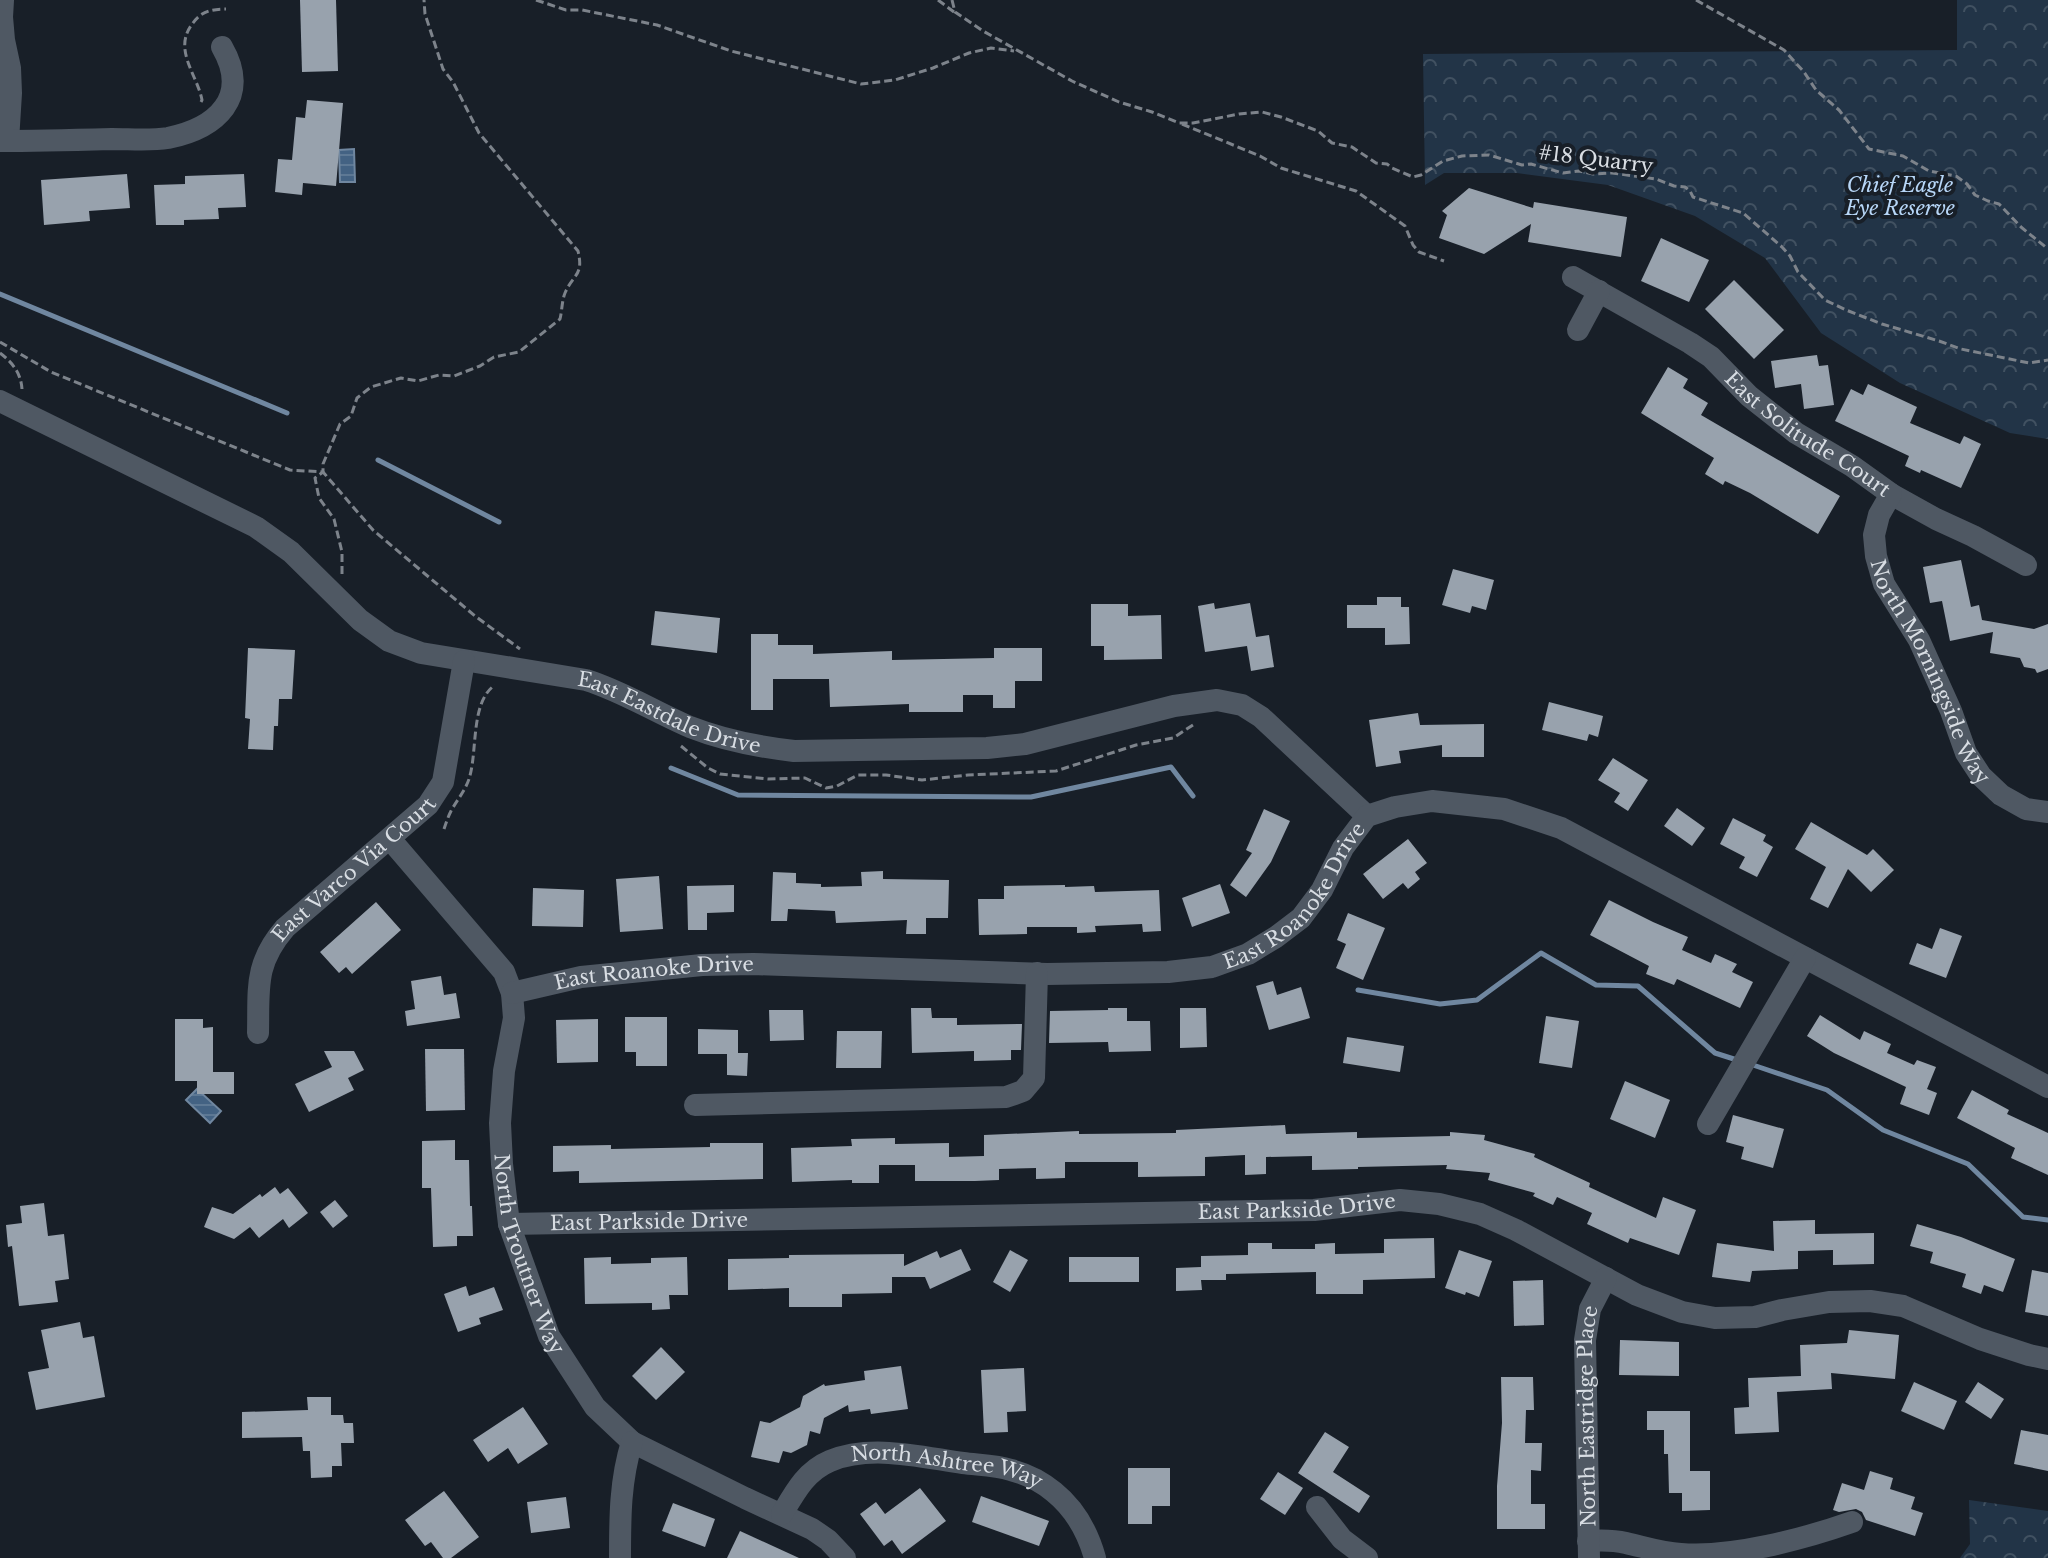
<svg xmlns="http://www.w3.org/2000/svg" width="2048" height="1558" font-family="'Libre Baskerville',serif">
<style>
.park{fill:url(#park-crowns)}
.water{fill:url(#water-rules);stroke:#7087a0;stroke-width:2}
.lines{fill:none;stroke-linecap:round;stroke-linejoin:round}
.stream{stroke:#7087a0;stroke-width:5}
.building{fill:#98a2ad}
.path{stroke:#7d838b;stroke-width:3;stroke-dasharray:8 4;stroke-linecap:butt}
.minor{stroke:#4f5863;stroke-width:22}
.labels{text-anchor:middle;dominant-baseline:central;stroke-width:8;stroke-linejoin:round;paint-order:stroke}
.street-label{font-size:20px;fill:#d8dde3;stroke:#181f28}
.park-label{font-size:20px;font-style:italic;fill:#b7d6f7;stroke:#181f28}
</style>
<defs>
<pattern id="park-crowns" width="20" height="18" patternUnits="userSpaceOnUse" patternTransform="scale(2)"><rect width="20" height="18" fill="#223447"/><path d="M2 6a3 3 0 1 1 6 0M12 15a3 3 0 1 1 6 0" fill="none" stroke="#415161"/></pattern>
<pattern id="water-rules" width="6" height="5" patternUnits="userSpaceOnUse" patternTransform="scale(2)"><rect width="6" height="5" fill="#436283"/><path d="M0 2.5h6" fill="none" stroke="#5d7894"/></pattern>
</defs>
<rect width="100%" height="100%" fill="#181f28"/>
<g class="park">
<polygon points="1957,0 2048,0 2048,439 2010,433 1900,383 1821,333 1765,258 1695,216 1608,185 1517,173 1444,173 1425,185 1423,54 1957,50"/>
<polygon points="1969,1500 2048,1511 2048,1558 1960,1558 1970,1544"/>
</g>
<g class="water">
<polygon points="354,149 355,182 340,182 339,150"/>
<polygon points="197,1089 221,1111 210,1123 186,1100"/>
</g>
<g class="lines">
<g class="stream">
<polyline points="0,294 287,413"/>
<polyline points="378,460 499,522"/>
<polyline points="671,768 738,795 1031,797 1171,767 1193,796"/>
<polyline points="1358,990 1440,1004 1477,1000 1541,953 1596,985 1638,986 1715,1053 1737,1060"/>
<polyline points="1750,1064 1827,1090 1883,1130 1968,1164 2023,1217 2048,1220"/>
</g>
</g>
<g class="building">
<polygon points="300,0 336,0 338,71 302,72"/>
<polygon points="307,100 343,103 336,186 303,183 302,195 275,192 278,159 292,160 296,117 305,118"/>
<polygon points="127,174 130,208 89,211 90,221 44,225 41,180"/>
<polygon points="244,174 246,207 218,208 219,219 184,220 184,225 156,225 154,185 185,184 185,176"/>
<polygon points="1469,188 1533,208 1534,202 1627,217 1621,257 1528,242 1531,224 1484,254 1439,238 1447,215 1442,211"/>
<polygon points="1661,238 1709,260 1689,302 1641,281"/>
<polygon points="1734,280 1784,330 1754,359 1705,309"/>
<polygon points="1817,355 1819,366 1828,365 1834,405 1804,409 1801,384 1775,388 1771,361"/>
<polygon points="1668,367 1688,379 1683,388 1708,403 1701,415 1840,496 1818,534 1750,493 1725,481 1723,485 1705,474 1714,458 1641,413"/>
<polygon points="1868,384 1917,407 1910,423 1960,444 1964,436 1981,444 1961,488 1921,470 1920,473 1905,466 1909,456 1835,421 1851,389 1863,395"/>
<polygon points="1961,560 1971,607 1979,605 1982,620 2034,629 2048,624 2048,669 2037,673 2035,669 2024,667 2020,658 1990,653 1993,632 1950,641 1942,601 1930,603 1923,567"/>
<polygon points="1453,569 1494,580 1486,610 1472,606 1470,613 1442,605"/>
<polygon points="1377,597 1401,597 1401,607 1409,607 1410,644 1385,645 1385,628 1347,628 1347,605 1377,605"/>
<polygon points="1214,603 1215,609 1250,603 1256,637 1269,635 1274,667 1251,671 1247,646 1205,652 1198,606"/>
<polygon points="1091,604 1128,604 1128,616 1161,615 1162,659 1104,660 1104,646 1091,646"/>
<polygon points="655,611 720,618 717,653 651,645"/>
<polygon points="751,634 778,634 778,645 813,645 813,654 892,651 892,660 994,658 994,648 1042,648 1042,681 1015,681 1015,708 993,708 993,695 963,695 963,712 909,712 909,704 830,707 829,679 773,679 773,710 751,710"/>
<polygon points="248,648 295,650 292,699 279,699 278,726 274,726 273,750 248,749 250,719 245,718"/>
<polygon points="1549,702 1603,716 1598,737 1589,734 1587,741 1542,730"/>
<polygon points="1418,713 1420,725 1484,724 1484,757 1442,757 1442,745 1399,751 1401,763 1376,767 1369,720"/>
<polygon points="1613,758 1648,780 1628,811 1614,802 1620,793 1598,780"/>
<polygon points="1677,808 1705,828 1692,846 1664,826"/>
<polygon points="1264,809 1290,821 1271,862 1246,897 1230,885 1252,853 1246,850"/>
<polygon points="1733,818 1766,835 1763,841 1773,847 1757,877 1739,868 1745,857 1720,844"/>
<polygon points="1811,822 1867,855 1873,849 1894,870 1871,892 1848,869 1828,908 1810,899 1826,867 1795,849"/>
<polygon points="1408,839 1427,863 1415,872 1420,879 1408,889 1403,883 1383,899 1363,874"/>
<polygon points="883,871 883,879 949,880 948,918 926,918 926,934 906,934 907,920 836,923 835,911 788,909 787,921 771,921 773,872 796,873 796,883 821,884 821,887 862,886 861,872"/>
<polygon points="659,876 663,929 620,932 616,879"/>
<polygon points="1220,884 1230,913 1192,927 1182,898"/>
<polygon points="734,885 734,912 707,913 707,930 688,930 687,886"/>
<polygon points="1065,885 1065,887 1094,886 1095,892 1159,890 1161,931 1143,932 1142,924 1095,926 1096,932 1077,933 1077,927 1027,927 1027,934 979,935 978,899 1004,899 1004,886"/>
<polygon points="533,888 584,890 583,927 532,926"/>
<polygon points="1609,900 1653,922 1688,937 1682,950 1711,963 1715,954 1737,964 1732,972 1753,982 1740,1008 1677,979 1674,985 1646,974 1649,966 1590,935"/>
<polygon points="376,902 401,930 352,974 346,967 339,973 320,952"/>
<polygon points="1348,913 1385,928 1363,980 1336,968 1346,944 1337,940"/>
<polygon points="1940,928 1962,936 1946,978 1909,964 1917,943 1932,949"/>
<polygon points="441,976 444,995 456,993 460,1018 407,1026 405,1011 415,1009 411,981"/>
<polygon points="1273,981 1277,995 1301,987 1310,1018 1269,1030 1256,986"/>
<polygon points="911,1008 931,1008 932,1018 957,1018 957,1025 1022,1024 1021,1050 1011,1050 1011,1060 974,1061 974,1051 912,1053"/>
<polygon points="1108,1008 1127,1008 1127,1021 1150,1021 1151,1051 1109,1052 1108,1042 1049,1043 1050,1011 1108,1010"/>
<polygon points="1180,1008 1206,1008 1207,1047 1180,1048"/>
<polygon points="769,1010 803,1010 804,1040 770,1041"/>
<polygon points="1820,1015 1860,1040 1864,1031 1891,1044 1887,1053 1914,1065 1917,1060 1936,1067 1927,1089 1937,1093 1929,1115 1900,1104 1906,1087 1834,1053 1807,1036"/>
<polygon points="1546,1016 1579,1021 1572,1068 1539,1063"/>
<polygon points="625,1017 667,1017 667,1066 636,1066 636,1052 625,1052"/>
<polygon points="175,1019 203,1019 203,1028 213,1027 213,1072 234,1072 234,1094 197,1094 197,1081 175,1081"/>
<polygon points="598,1019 598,1062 557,1063 556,1020"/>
<polygon points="698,1029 738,1030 738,1053 748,1053 747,1076 727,1075 727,1054 698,1054"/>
<polygon points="837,1031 882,1031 881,1068 836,1068"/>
<polygon points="1347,1037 1404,1046 1400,1072 1343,1063"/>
<polygon points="425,1049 464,1049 465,1110 426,1111"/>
<polygon points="324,1051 354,1051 364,1070 348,1078 354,1090 309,1112 295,1084 332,1067"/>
<polygon points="1625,1081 1670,1100 1655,1138 1610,1119"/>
<polygon points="1972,1090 2009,1110 2007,1114 2048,1133 2048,1175 2011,1158 2015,1148 1957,1118"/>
<polygon points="1733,1115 1784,1129 1773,1168 1741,1159 1744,1147 1726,1142"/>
<polygon points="1285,1125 1286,1134 1357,1132 1357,1138 1450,1136 1450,1132 1485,1135 1484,1140 1535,1154 1534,1157 1590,1183 1589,1187 1656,1218 1663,1197 1696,1210 1679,1255 1630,1238 1628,1243 1587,1224 1592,1213 1557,1197 1553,1205 1533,1196 1535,1193 1488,1180 1490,1173 1446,1169 1447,1165 1358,1167 1358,1169 1312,1170 1312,1156 1266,1157 1266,1174 1245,1175 1245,1155 1205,1157 1205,1176 1138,1177 1138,1162 1065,1162 1065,1178 1036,1179 1036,1168 999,1169 999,1180 975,1181 915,1181 915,1165 879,1165 879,1183 852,1183 852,1180 792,1182 791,1148 852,1146 851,1139 895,1138 895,1144 949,1143 949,1157 984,1156 984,1135 1079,1131 1079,1134 1176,1133 1176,1130"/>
<polygon points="455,1140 455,1160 469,1160 470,1206 472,1206 473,1236 457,1236 457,1246 433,1247 431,1188 422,1188 422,1141"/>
<polygon points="710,1143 763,1143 763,1179 579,1183 579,1171 553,1172 553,1146 611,1145 611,1149 710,1147"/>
<polygon points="275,1187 280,1194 288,1188 308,1213 289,1228 283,1219 259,1238 250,1227 234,1239 204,1227 212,1207 233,1214 260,1194 262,1197"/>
<polygon points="335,1200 348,1216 333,1228 320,1212"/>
<polygon points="44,1203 48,1236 64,1234 69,1279 55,1281 58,1302 19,1306 12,1246 8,1247 6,1225 22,1223 20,1206"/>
<polygon points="1815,1220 1815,1234 1874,1233 1874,1264 1833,1265 1833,1250 1798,1251 1798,1269 1752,1271 1750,1282 1712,1277 1717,1243 1774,1251 1773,1221"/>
<polygon points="1917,1224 1961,1237 2015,1259 2003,1292 1984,1285 1981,1294 1962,1287 1966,1274 1930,1263 1933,1252 1910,1246"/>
<polygon points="1434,1238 1435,1278 1363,1280 1363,1294 1316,1294 1316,1272 1226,1274 1226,1280 1201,1280 1202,1290 1176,1291 1176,1268 1201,1267 1201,1256 1248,1255 1248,1243 1272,1243 1272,1249 1315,1249 1315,1244 1335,1243 1335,1254 1384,1253 1384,1239"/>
<polygon points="961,1249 971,1270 930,1289 925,1277 892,1277 892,1293 842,1294 842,1307 789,1307 789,1288 728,1290 728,1259 789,1258 789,1255 904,1254 904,1266 937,1251 940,1258"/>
<polygon points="1010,1250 1028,1260 1010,1292 993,1282"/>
<polygon points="1459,1250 1492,1261 1479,1297 1466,1292 1465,1295 1445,1288"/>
<polygon points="611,1257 611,1264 651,1263 651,1258 687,1257 688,1295 669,1295 670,1309 652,1310 652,1303 585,1304 584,1258"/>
<rect x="1069" y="1257" width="70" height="25"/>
<polygon points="2032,1270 2048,1273 2048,1316 2025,1312"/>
<polygon points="1543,1280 1544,1325 1514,1326 1513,1281"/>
<polygon points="466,1286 469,1296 494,1287 503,1310 479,1318 481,1324 458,1332 444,1294"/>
<polygon points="80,1322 83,1338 94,1336 105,1397 36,1410 28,1372 49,1368 41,1330"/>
<polygon points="1849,1330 1899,1335 1895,1379 1831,1373 1832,1389 1777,1392 1779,1432 1735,1434 1734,1408 1749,1407 1748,1378 1801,1376 1800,1345 1847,1343"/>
<polygon points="1620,1340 1679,1342 1679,1376 1619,1375"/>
<polygon points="661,1347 685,1372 656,1400 632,1376"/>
<polygon points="901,1366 908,1409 871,1414 870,1409 849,1412 848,1405 824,1418 820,1434 810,1431 807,1445 791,1453 783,1451 779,1463 751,1457 760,1421 770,1423 800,1407 803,1396 824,1384 825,1386 865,1380 864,1371"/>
<polygon points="1024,1368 1026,1411 1007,1412 1008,1432 984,1433 981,1370"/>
<polygon points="1501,1377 1533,1377 1534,1410 1526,1410 1525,1443 1542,1443 1541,1471 1531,1470 1531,1504 1545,1504 1545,1529 1497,1529 1497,1486 1502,1423"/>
<polygon points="1914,1382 1957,1401 1944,1430 1901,1411"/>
<polygon points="1978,1382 2004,1399 1991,1419 1965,1402"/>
<polygon points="307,1397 331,1397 331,1415 343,1415 344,1423 353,1423 354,1443 341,1443 342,1466 332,1466 332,1477 311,1478 310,1451 303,1451 302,1437 242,1438 242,1412 308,1410"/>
<polygon points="523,1407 548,1444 518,1464 508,1448 488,1462 473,1440"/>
<polygon points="1647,1411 1690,1411 1690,1471 1710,1471 1710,1510 1682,1511 1682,1493 1669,1493 1668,1454 1664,1454 1664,1430 1647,1430"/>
<polygon points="2021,1430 2048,1435 2048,1471 2014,1464"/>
<polygon points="1325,1432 1349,1447 1333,1472 1370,1496 1359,1513 1298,1473"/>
<polygon points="1128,1468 1170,1468 1170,1506 1152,1506 1152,1524 1128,1524"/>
<polygon points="1870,1471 1893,1478 1890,1489 1915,1497 1911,1509 1923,1513 1915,1536 1866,1520 1862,1512 1856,1509 1839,1512 1833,1510 1842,1483 1864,1490"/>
<polygon points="1278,1472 1303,1488 1285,1515 1260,1499"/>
<polygon points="920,1488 946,1521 902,1554 892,1540 884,1546 860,1514 876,1502 885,1514"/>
<polygon points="444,1491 479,1537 451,1558 443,1558 431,1542 425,1546 405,1520"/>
<polygon points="981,1496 1049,1521 1039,1546 972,1522"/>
<polygon points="566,1497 570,1528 531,1533 527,1502"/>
<polygon points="673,1503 715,1519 705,1547 662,1531"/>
<polygon points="740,1531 799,1558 727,1558"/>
</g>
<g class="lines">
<g class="path">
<polyline points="536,0 566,10 582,10 657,25 731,51 861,84 895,80 933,68 969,53 991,48 1014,51"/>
<polyline points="938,0 954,12"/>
<polyline points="952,0 955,12 983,31 1072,81 1119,102 1152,112 1179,123 1193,123 1239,114 1262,112 1281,117 1318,131 1332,143 1352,147 1376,163 1387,164 1392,168 1413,177 1421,175 1443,161 1462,156 1489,155 1522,165 1531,164 1563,173 1579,171 1593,174 1612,173 1656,179 1674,186 1685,187 1690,191 1693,197 1743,213 1782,247 1790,256 1798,272 1825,300 1846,310 1882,324 1939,341 1961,349 2029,363 2048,360"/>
<polyline points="1696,0 1784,50 1804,72 1816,90 1839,110 1869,149 1903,156 1929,171 1956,176 1967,184 1975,195 1988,201 1999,204 2021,227 2048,249"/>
<path d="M201,102L202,100C197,74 172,49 193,23C201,11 213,9 226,9"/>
<polyline points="1182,124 1260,156 1281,168 1356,191 1405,226 1413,245 1419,252 1444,261"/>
<polyline points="0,342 51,372 290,470 323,472 373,530 475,616 520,649"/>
<path d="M0,353C12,362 21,373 22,389"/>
<path d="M342,574V552L334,519L319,498L315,478L323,472V464L340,424L351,416L357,398L371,387L401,378L418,381L439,375L454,376L480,366L494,357L519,352L560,319C562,311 562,300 565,293C573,274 584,276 578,251L479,133L453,82L443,69L425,14L424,0"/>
<polyline points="681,746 708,768 720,774 768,779 805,778 826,788 837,786 858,775 886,775 922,780 968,775 1056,771 1136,745 1173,738 1196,723"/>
<path d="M444,829C446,823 448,817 451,811C457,800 465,791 469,779C478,751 470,702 495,685"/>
</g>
<g class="minor">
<polyline points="3,0 2,17 4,40 10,68 11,93 8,141"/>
<path d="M0,141C37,141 75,140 112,139C130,139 150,141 168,138C217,128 251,97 222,47"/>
<path id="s1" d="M1573,277L1690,343L1711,357L1749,396L1796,433L1852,466L1891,494L1936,519L1973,536L2026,565"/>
<polyline points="1578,330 1599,291"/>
<path id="s2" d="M0,401L256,527L291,552L360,620L389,641L421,653L586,680C622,691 655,712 690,727C723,740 759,747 794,751L987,748L1025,744L1174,706L1217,700L1242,705L1261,717L1367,816"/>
<path id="s3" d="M1891,494L1879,515L1874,535L1876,556L1884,584L1919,640L1951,711L1966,753L1981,776L2001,795L2026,809L2048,812"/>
<path id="s4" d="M390,839L504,972L512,993L514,1018L504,1071L500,1123L502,1164L509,1224L549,1336L595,1407L632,1442L745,1498L812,1529L828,1540L845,1558"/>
<path id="s5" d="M512,993L581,977L702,965L753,964L1047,974L1168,972L1212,967L1248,954L1276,937L1301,918L1322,890L1343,848L1367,816L1395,807L1432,801L1504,809L1561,828L2048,1087"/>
<path id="s6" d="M258,1033C259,988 254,964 285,928L428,805L443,782L464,661"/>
<polyline points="695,1105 1006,1097 1023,1091 1034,1078 1037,973"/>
<polyline points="1708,1124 1805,958"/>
<path id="s7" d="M509,1224L1314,1210L1400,1200L1439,1204L1480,1214L1516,1230L1637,1295L1682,1312L1715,1318L1755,1317L1782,1310L1829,1302L1870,1301L1903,1306L1980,1339L2029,1355L2048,1359"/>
<polyline points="1317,1507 1342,1539 1367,1558"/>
<path id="s8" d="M782,1514C795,1492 806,1471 830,1461C871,1444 920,1457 963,1463C978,1465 996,1465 1011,1470C1026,1474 1042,1482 1054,1492C1075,1509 1088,1533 1095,1558"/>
<path d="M1588,1541C1601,1540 1613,1540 1626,1543C1644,1547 1662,1553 1681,1554C1732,1558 1804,1539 1852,1522"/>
<path d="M620,1558C620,1518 620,1480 632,1442"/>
<path id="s9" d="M1589,1558L1585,1340L1590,1309L1606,1278"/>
</g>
</g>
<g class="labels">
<g class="street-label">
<text transform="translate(1596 159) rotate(7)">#18 Quarry</text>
<text stroke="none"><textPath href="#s1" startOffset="284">East Solitude Court</textPath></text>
<text stroke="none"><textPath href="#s3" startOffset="194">North Morningside Way</textPath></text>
<text stroke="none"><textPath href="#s2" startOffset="752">East Eastdale Drive</textPath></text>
<text stroke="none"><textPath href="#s6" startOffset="202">East Varco Via Court</textPath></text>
<text stroke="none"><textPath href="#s5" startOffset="816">East Roanoke Drive</textPath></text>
<text stroke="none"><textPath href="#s5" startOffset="144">East Roanoke Drive</textPath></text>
<text stroke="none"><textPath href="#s7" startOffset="788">East Parkside Drive</textPath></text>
<text stroke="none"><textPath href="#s7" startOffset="140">East Parkside Drive</textPath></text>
<text stroke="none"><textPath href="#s4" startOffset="464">North Troutner Way</textPath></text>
<text stroke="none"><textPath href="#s9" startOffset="142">North Eastridge Place</textPath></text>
<text stroke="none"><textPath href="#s8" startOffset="192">North Ashtree Way</textPath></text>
</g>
<g class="park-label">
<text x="1900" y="185">Chief Eagle<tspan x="1900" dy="23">Eye Reserve</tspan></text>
</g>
</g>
</svg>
